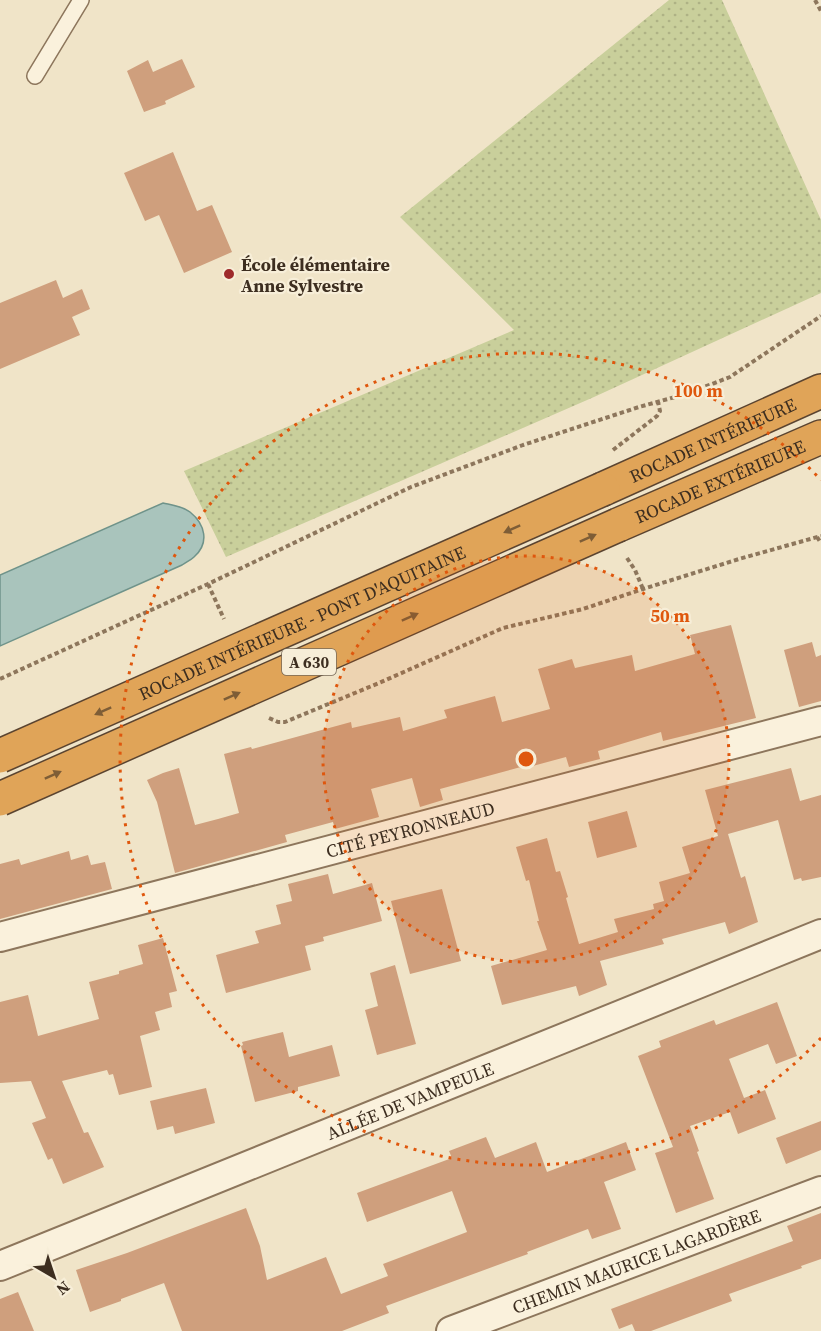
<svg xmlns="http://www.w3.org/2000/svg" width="821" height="1331" font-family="'Source Serif 4',serif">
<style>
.green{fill:url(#green-dots)}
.water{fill:#a9c4bc;stroke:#6f938a;stroke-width:1.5}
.building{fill:#cf9f7d}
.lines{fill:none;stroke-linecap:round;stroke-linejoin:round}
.service-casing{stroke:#8d765c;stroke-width:18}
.minor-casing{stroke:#8d765c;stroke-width:32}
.motorway-casing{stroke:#5b4430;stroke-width:36}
.path{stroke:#8d765c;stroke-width:4;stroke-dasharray:4.5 3;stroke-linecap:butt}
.service{stroke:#faf1dc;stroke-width:15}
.minor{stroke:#faf1dc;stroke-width:28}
.motorway{stroke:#e0a458;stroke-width:33}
.motorway-bridge-casing{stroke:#5b4430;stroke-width:36;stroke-linecap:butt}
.motorway-bridge{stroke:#e0a458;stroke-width:33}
.oneway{fill:#7e5d36}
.ring{fill:none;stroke:#df570d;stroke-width:3;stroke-dasharray:3 6}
.poi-dot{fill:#9e2a2b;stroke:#f7eed8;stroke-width:2}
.labels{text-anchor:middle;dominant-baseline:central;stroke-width:4.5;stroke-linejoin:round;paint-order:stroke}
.shield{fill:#f7eed8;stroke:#756857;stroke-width:1.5}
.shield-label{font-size:16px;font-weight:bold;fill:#3d2e20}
.poi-label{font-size:18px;font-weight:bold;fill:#3d2e20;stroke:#f7eed8;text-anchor:start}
.street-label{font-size:18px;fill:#3d2e20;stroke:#f7eed8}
.centre{fill:#df570d;stroke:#f7eed8;stroke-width:3}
.ring-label{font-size:18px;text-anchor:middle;font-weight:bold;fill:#df570d;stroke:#f7eed8;stroke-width:4.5;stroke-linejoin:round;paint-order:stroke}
</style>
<defs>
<pattern id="green-dots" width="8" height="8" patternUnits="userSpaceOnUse" patternTransform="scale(1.5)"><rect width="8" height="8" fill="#c9cf9b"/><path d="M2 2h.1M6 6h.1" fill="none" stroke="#aeb285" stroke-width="1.8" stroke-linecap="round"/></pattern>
</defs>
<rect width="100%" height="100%" fill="#f0e4c8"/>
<polygon class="green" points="669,0 722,0 821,220 821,293 594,397 226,557 184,471 514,330 400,217"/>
<path class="water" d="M163,503C172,505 182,506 190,512C205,524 210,543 194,557C191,560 186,562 182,565L0,646V575Z"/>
<g class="building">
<polygon points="182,59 195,87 165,101 166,104 144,112 127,71 148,60 153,72"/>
<polygon points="173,152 197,211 212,205 232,252 184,273 159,215 145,221 124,173"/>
<polygon points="56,280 63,298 82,289 90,309 72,317 80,335 0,369 0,303"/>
<polygon points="731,625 756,718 663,741 661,732 598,751 600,759 569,767 566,757 529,767 528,765 440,789 443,800 420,807 412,778 371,789 379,817 335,829 333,822 285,835 287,842 175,873 157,802 147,780 163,773 179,768 195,825 218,819 239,813 224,754 251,747 252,749 351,722 352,728 400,717 403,731 447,718 444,710 495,696 502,722 550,709 538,669 572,659 575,668 632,655 635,671 695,654 690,635"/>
<polygon points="812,642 816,657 821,655 821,701 799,707 784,650"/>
<polygon points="791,768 800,801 821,795 821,877 802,881 801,878 794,880 778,820 728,834 741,878 745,876 758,922 729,934 725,922 662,939 664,944 600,961 607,985 579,996 576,986 502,1005 491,966 547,950 537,921 539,921 529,880 526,881 516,847 547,838 556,872 560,871 568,897 566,898 579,944 618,932 614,919 654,909 653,904 664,901 659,882 690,873 682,847 718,836 705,790"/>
<polygon points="627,811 637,847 597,858 588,822"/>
<polygon points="69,851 71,860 88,855 91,865 105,862 112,889 0,919 0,864 19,859 21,865"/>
<polygon points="328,874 333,894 372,883 382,921 323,937 324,941 305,946 311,970 226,993 216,955 259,943 255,931 281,924 276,905 292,901 288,884"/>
<polygon points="442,889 461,961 410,974 391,901"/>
<polygon points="163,938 177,991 169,993 172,1007 155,1012 160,1030 140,1036 152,1087 119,1095 113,1074 109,1075 107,1070 62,1081 84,1133 88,1132 104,1167 63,1184 52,1158 48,1160 32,1123 46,1118 31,1081 0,1083 0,1002 28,995 38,1036 99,1019 89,982 119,974 119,971 143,964 138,945"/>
<polygon points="395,965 416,1044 377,1055 365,1010 378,1006 370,973"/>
<polygon points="777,1002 797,1056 776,1064 768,1044 729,1059 744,1098 765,1090 776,1119 738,1134 730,1112 690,1126 699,1151 697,1152 714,1199 676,1213 655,1153 673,1147 638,1056 661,1047 659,1041 714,1020 716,1025"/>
<polygon points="283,1032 289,1057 332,1045 340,1076 298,1087 298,1091 255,1102 241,1046 243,1045 242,1042"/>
<polygon points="206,1088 215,1123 175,1134 173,1126 157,1130 150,1101"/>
<polygon points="821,1121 821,1150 786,1164 776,1138"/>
<polygon points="486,1137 495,1158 536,1142 547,1172 626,1142 636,1170 604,1182 621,1229 592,1239 588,1229 527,1252 528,1254 386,1306 389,1313 342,1331 182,1331 164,1283 121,1299 121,1301 90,1312 76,1270 127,1253 246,1208 260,1246 267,1280 326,1257 341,1294 388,1276 383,1264 467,1232 452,1191 367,1222 357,1193 452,1158 449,1151"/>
<polygon points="821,1213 821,1259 801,1266 802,1268 729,1294 732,1301 651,1331 635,1331 632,1324 619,1329 611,1309 793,1241 787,1226"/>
<polygon points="18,1292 34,1331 0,1331 0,1299"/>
</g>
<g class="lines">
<g class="service-casing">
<polyline id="service" points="35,76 81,0"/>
</g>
<g class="minor-casing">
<g id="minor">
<path id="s1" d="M0,937L821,721"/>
<path id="s2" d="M0,1266L821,934"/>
<path id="s3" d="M451,1331L821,1191"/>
</g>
</g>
<g class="motorway-casing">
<g id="motorway">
<path id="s4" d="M603,489L821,391"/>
<path id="s5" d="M618,525L821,437"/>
</g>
</g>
<g class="path">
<polyline points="815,0 821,11"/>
<polyline points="613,450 657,416 660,411 658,402"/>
<polyline points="817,537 821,543"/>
<polyline points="627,558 635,570 643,589"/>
<polyline points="208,584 224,619"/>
<polyline points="0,679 208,584 411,487 523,445 639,407 686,394 730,377 821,316"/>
<polyline points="269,718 278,722 285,722 379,683 503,628 583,609 643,589 739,559 821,536"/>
</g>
<use href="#service" class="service"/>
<use href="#minor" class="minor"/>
<use href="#motorway" class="motorway"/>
<g class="motorway-bridge-casing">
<g id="motorway-bridge">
<path id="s6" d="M0,756L603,489"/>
<polyline points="0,799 618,525"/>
</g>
</g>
<use href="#motorway-bridge" class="motorway-bridge"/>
</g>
<defs><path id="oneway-solid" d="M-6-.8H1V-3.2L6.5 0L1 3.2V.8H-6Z" transform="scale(1.5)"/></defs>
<g class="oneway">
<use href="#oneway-solid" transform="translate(512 529) rotate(156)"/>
<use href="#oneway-solid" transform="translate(588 538) rotate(-24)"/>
<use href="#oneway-solid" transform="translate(410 617) rotate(-24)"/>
<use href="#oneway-solid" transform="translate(232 696) rotate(-24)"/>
<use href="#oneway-solid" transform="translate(103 711) rotate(156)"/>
<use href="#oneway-solid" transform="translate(53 775) rotate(-24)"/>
</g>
<circle cx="526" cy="759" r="203" fill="#df570d" fill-opacity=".12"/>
<g class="ring">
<circle cx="526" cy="759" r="203"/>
<path d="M821 1038A406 406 0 1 1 821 480"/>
</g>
<circle class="poi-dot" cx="229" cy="274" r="6"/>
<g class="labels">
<rect class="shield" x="282" y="649" width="54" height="26" rx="4.5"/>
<g class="shield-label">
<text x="309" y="662">A 630</text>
</g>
<g class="poi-label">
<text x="241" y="264">École élémentaire<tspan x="241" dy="21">Anne Sylvestre</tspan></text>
</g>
<g class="street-label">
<text stroke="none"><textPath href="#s4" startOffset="120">ROCADE INTÉRIEURE</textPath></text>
<text stroke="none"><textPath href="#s5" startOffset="111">ROCADE EXTÉRIEURE</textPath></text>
<text stroke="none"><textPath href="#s6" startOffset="330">ROCADE INTÉRIEURE - PONT D'AQUITAINE</textPath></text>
<text stroke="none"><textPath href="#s1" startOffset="424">CITÉ PEYRONNEAUD</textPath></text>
<text stroke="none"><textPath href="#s2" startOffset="442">ALLÉE DE VAMPEULE</textPath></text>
<text stroke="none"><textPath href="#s3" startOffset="198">CHEMIN MAURICE LAGARDÈRE</textPath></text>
</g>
</g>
<circle cx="526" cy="759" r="9" class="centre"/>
<g class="ring-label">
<text x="698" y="397">100 m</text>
<text x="670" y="622">50 m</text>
</g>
<g transform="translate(54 1277) rotate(141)" stroke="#f7eed8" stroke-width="4.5" paint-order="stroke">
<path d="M0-4.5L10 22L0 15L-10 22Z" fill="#3d2e20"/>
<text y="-9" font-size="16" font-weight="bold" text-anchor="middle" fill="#3d2e20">N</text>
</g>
</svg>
